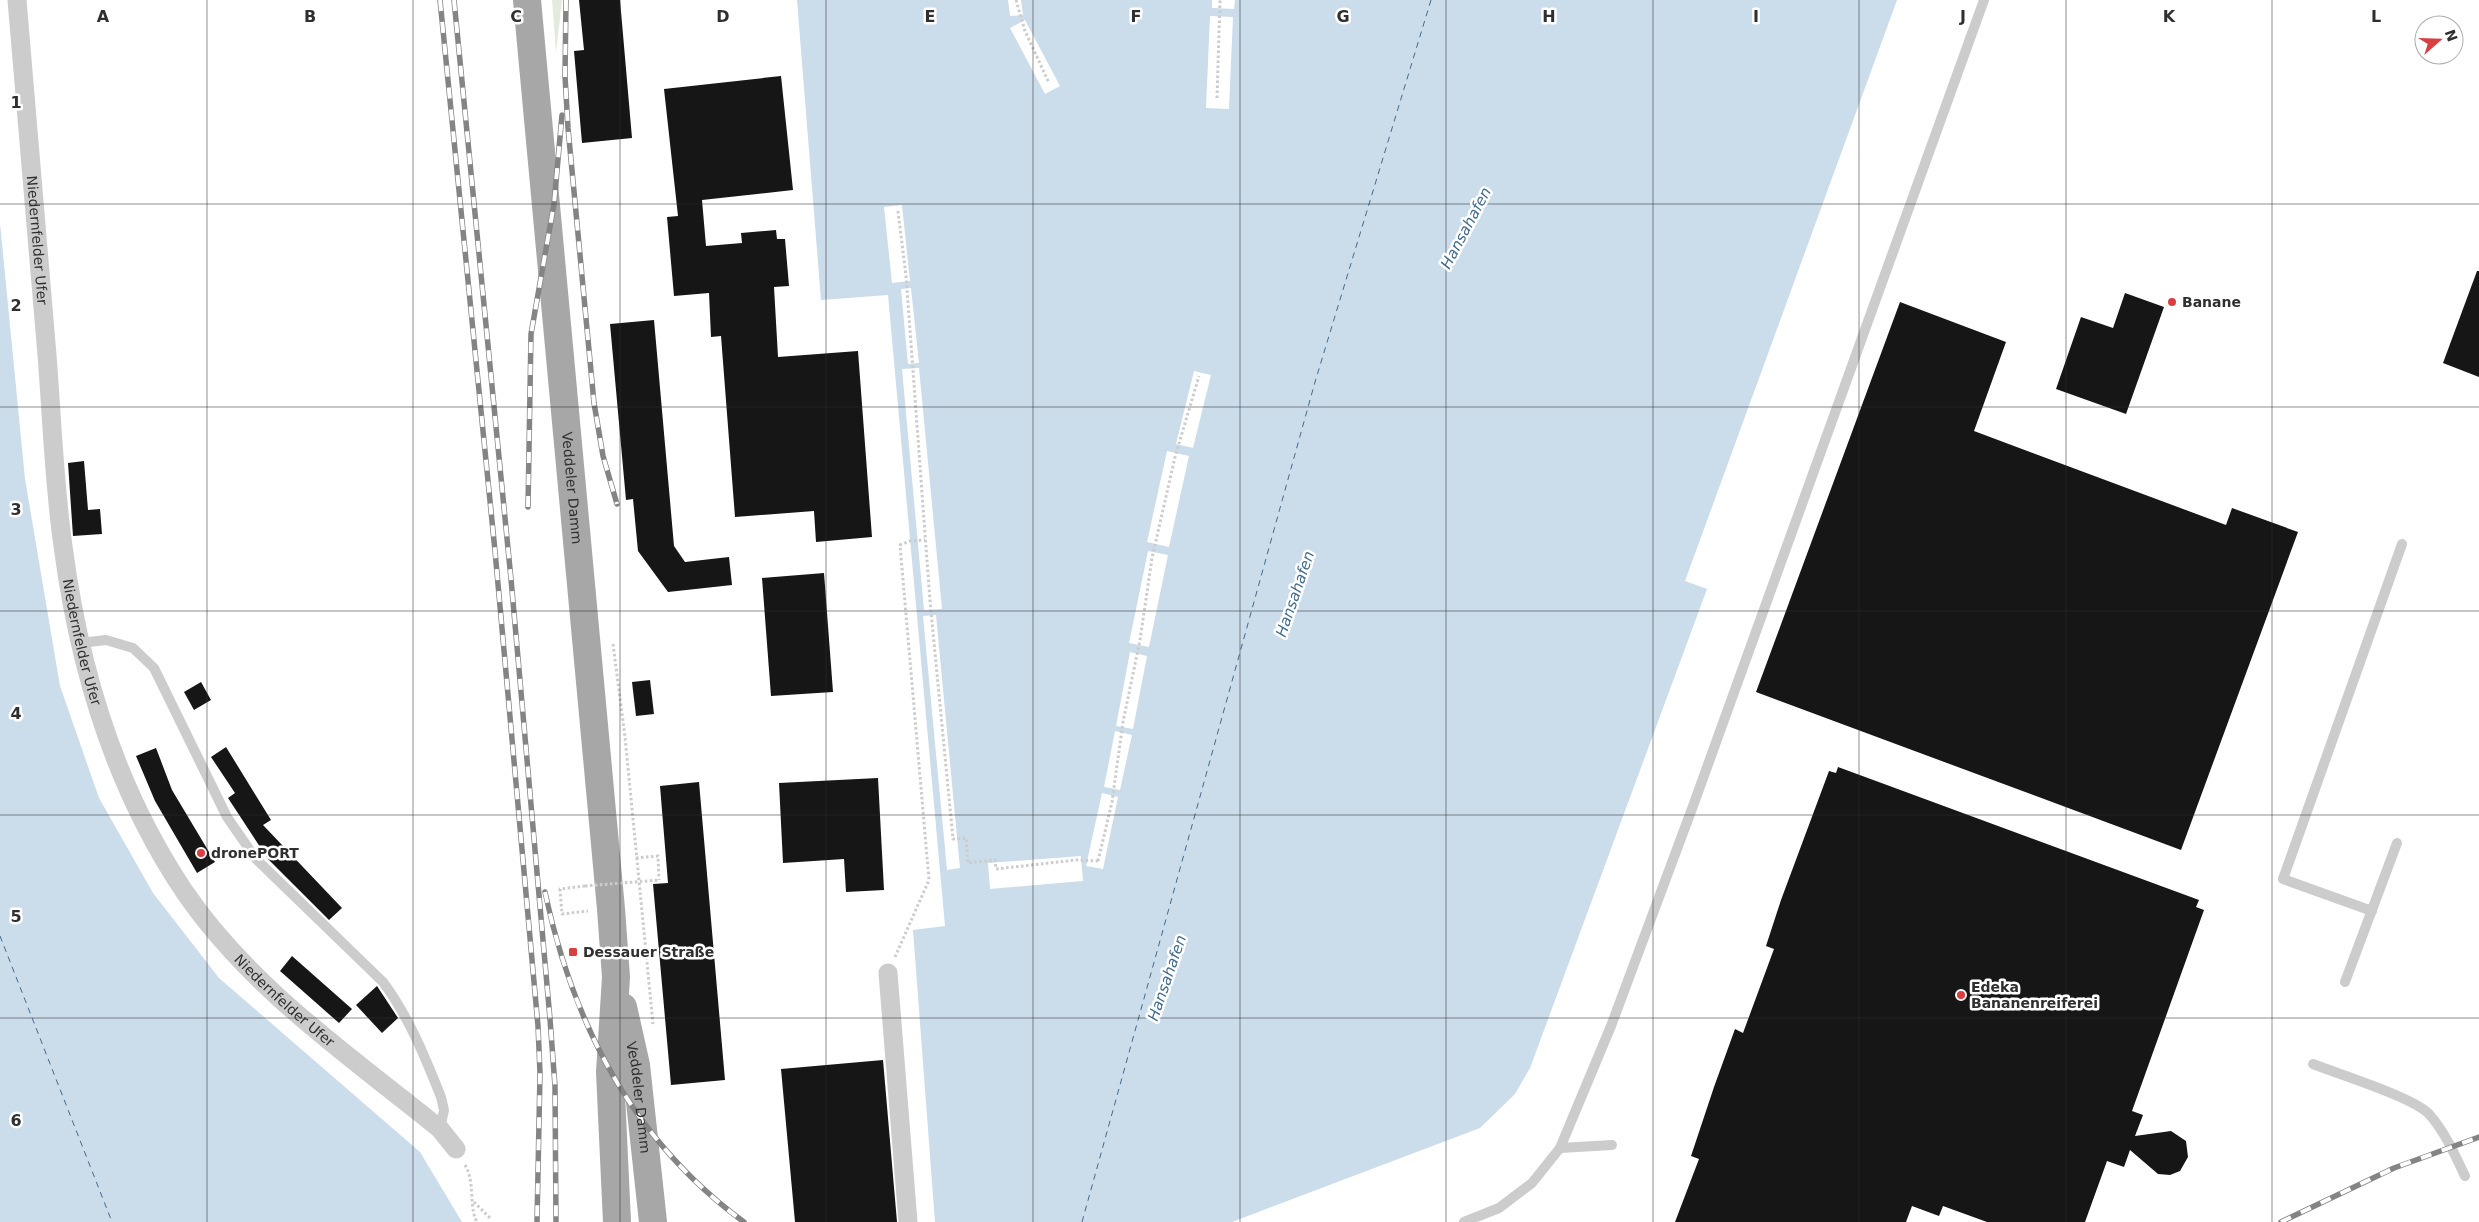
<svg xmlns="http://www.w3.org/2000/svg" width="2479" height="1222" font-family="'DejaVu Sans',sans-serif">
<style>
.green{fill:#e4ebde}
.water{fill:#cbdcea}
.pier{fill:#fff}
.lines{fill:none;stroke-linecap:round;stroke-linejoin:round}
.ferry{stroke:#426b8c;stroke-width:1;stroke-dasharray:6 5;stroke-linecap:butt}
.building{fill:#161616}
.path{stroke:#ccc;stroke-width:3;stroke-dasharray:2.5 2.5;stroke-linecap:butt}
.lane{stroke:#ccc;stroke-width:10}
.street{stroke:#ccc;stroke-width:19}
.primary{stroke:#a7a7a7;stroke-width:28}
.rail-casing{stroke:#848484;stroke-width:5.5}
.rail{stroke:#fff;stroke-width:4;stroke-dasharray:11;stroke-linecap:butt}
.path-bridge{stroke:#ccc;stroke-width:3;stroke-dasharray:2.5 2.5;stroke-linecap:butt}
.grid{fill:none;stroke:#2f2f2f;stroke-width:1;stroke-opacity:0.55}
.poi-dot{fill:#d93e41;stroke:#fff;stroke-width:2}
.labels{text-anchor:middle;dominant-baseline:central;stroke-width:5;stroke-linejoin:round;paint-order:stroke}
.street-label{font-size:14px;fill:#2f2f2f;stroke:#fff}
.poi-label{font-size:14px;font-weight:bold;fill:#2f2f2f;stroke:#fff;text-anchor:start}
.water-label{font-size:15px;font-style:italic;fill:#426b8c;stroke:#fff}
.grid-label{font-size:16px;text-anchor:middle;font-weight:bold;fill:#2f2f2f;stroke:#fff;stroke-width:5;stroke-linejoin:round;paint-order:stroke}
</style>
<rect width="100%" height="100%" fill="#fff"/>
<polygon class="green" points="552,0 562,0 556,53"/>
<g class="water">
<polygon points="797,0 1897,0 1685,581 1707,589 1530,1068 1515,1094 1480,1128 1232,1222 935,1222 913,930 945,926 888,295 821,300"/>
<polygon points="0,223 25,479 60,686 99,798 153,893 219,978 420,1152 462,1222 0,1222"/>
</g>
<g class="pier">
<polygon points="1008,0 1021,0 1023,15 1010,16"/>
<polygon points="1212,0 1235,0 1234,9 1212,8"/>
<polygon points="1210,16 1233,17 1229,109 1206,108"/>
<polygon points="1025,20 1060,86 1045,94 1010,28"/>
<polygon points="902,205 910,281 892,283 884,207"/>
<polygon points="911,288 919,363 908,364 901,289"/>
<polygon points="919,368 942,609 924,610 902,369"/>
<polygon points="1194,371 1211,375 1193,448 1176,444"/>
<polygon points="1167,451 1189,456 1169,547 1147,542"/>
<polygon points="1148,551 1168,555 1149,647 1129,643"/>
<polygon points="936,615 960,868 947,870 923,616"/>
<polygon points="1130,652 1147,656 1133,729 1116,726"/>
<polygon points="1115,731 1132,735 1120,790 1104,787"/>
<polygon points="1102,793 1118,797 1103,869 1086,866"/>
<polygon points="1081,856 1083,881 990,889 988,863"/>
</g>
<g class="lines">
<g class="ferry">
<polyline points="0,936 112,1222"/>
<polyline points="1082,1222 1315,382 1431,0"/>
</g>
</g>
<g class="building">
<polygon points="579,0 620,0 632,138 582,143 574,51 584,50"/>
<polygon points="781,76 793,190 702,200 706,246 742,243 741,233 776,230 777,239 785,239 789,286 774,287 778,357 858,351 872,537 816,542 814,511 735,517 721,336 711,337 709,293 674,296 667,217 678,216 664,89"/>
<polygon points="2477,271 2479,271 2479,377 2443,363"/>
<polygon points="2125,293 2164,307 2126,414 2056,389 2081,317 2113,328"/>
<polygon points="1900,302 2006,342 1974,431 2226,525 2232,508 2298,532 2181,850 1756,692"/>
<polygon points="654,320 674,546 685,562 729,557 732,585 668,592 638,551 633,499 626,500 610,324"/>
<polygon points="84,461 88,510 100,509 102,534 73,536 68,463"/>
<polygon points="824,573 833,692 771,696 762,578"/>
<polygon points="650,680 654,714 636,716 632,682"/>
<polygon points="201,682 211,700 194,710 184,692"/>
<polygon points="226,747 271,820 263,825 342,908 329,920 268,859 228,798 235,793 211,757"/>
<polygon points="156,748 172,790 215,862 197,873 155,801 136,756"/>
<polygon points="1838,767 2199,900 2196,907 2204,910 2132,1111 2143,1115 2135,1136 2171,1131 2186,1141 2188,1157 2180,1171 2170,1175 2158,1174 2130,1150 2124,1167 2107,1161 2085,1222 1987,1222 1943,1206 1939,1216 1912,1206 1906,1222 1675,1222 1699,1159 1691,1156 1714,1087 1735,1029 1743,1033 1774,949 1766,946 1781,900 1829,771 1836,773"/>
<polygon points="878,778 884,890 846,892 844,859 783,863 779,783"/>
<polygon points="699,782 725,1080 671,1085 653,884 668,883 660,786"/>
<polygon points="292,956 352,1009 339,1023 280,971"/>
<polygon points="377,986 398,1018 382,1033 356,1005"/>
<polygon points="883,1060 897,1222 795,1222 781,1069"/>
</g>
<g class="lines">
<g class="path">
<polyline points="1016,0 1025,31 1049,83"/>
<polyline points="1217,98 1220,0"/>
<polyline points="898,211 906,276 930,601 953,839 966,838 968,863 995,860 996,869 1076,860 1099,861"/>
<polyline points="613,644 625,737 653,1024"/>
<polyline points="636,858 658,856 659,880"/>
<polyline points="1098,861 1112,802 1123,722 1140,640 1152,558 1175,457 1199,376"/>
<polyline points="585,886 560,889 562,914 588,911"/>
<polyline points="895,957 929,880 900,545 910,541 925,540"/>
<path d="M465,1165C476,1184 468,1205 477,1222"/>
<polyline points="474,1202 490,1218"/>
</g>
<g class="lane">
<path d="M80,643L106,640L133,648L154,668L227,817L256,859L383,982C409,1017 425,1057 441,1097L444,1110L440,1129"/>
<polyline points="2372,911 2283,879 2402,544"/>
<polyline points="2345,982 2397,843"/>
<path d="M2313,1064C2338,1074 2413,1097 2429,1114C2445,1132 2455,1155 2465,1176"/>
<polyline points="1612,1145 1560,1148 1611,1026 1693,806 1984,0"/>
<polyline points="1464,1222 1499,1208 1532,1183 1560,1148"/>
</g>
<g class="street">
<path id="s1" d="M17,0C27,118 37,237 47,355C52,419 54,483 63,546C79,669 115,788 184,891C250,988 350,1056 440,1129L456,1149"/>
<polyline points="888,973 908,1222"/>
</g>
<g class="primary">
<path id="s2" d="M527,0L611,909L616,977L610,1072L617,1222"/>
<path id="s3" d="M623,1007L636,1065L653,1222"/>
</g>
<g class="rail-casing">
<g id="rail">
<polyline points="440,0 495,551 538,1026 540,1073 537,1222"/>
<polyline points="454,0 511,579 550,1019 555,1086 556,1222"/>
<polyline points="566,0 565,76 568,128 594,403 603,456 617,504"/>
<polyline points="528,507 531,334 554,204 562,115"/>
<path d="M545,892C573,1024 633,1141 744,1222"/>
<polyline points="2281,1222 2394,1168 2479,1137"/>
</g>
</g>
<use href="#rail" class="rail"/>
<polyline class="path-bridge" points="585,886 659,880"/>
</g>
<path class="grid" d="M207,0V1222M413,0V1222M620,0V1222M826,0V1222M1033,0V1222M1240,0V1222M1446,0V1222M1653,0V1222M1859,0V1222M2066,0V1222M2272,0V1222M0,204H2479M0,407H2479M0,611H2479M0,815H2479M0,1018H2479"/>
<g class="poi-dot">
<circle cx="2172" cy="302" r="5"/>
<circle cx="201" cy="853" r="5"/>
<rect x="568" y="947" width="10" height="10" rx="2.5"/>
<circle cx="1961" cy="995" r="5"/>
</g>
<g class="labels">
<g class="street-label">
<text stroke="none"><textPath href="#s1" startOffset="241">Niedernfelder Ufer</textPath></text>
<text stroke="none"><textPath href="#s2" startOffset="490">Veddeler Damm</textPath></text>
<text stroke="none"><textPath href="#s1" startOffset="646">Niedernfelder Ufer</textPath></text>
<text stroke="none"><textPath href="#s1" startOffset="1066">Niedernfelder Ufer</textPath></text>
<text stroke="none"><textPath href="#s3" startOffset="92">Veddeler Damm</textPath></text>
</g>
<g class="poi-label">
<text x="2182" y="302">Banane</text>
<text x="211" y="853">dronePORT</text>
<text x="583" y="952">Dessauer Straße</text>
<text x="1971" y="987">Edeka<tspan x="1971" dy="16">Bananenreiferei</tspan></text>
</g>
<g class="water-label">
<text transform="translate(1466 228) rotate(-62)">Hansahafen</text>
<text transform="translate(1295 594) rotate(-71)">Hansahafen</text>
<text transform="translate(1167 978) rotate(-71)">Hansahafen</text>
</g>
</g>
<g class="grid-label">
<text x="103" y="22">A</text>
<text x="310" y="22">B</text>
<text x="516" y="22">C</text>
<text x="723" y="22">D</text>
<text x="930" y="22">E</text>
<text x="1136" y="22">F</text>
<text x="1343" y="22">G</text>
<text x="1549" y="22">H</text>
<text x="1756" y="22">I</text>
<text x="1963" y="22">J</text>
<text x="2169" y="22">K</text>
<text x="2376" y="22">L</text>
<text x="16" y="108">1</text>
<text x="16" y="311">2</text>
<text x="16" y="515">3</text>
<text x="16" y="719">4</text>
<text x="16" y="922">5</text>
<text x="16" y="1126">6</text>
</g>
<g transform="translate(2439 40) rotate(70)"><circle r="24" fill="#ffffff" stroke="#acacac"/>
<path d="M0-4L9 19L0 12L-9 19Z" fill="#d93e41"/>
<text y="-8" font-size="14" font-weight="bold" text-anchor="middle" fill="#2f2f2f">N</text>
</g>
</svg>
